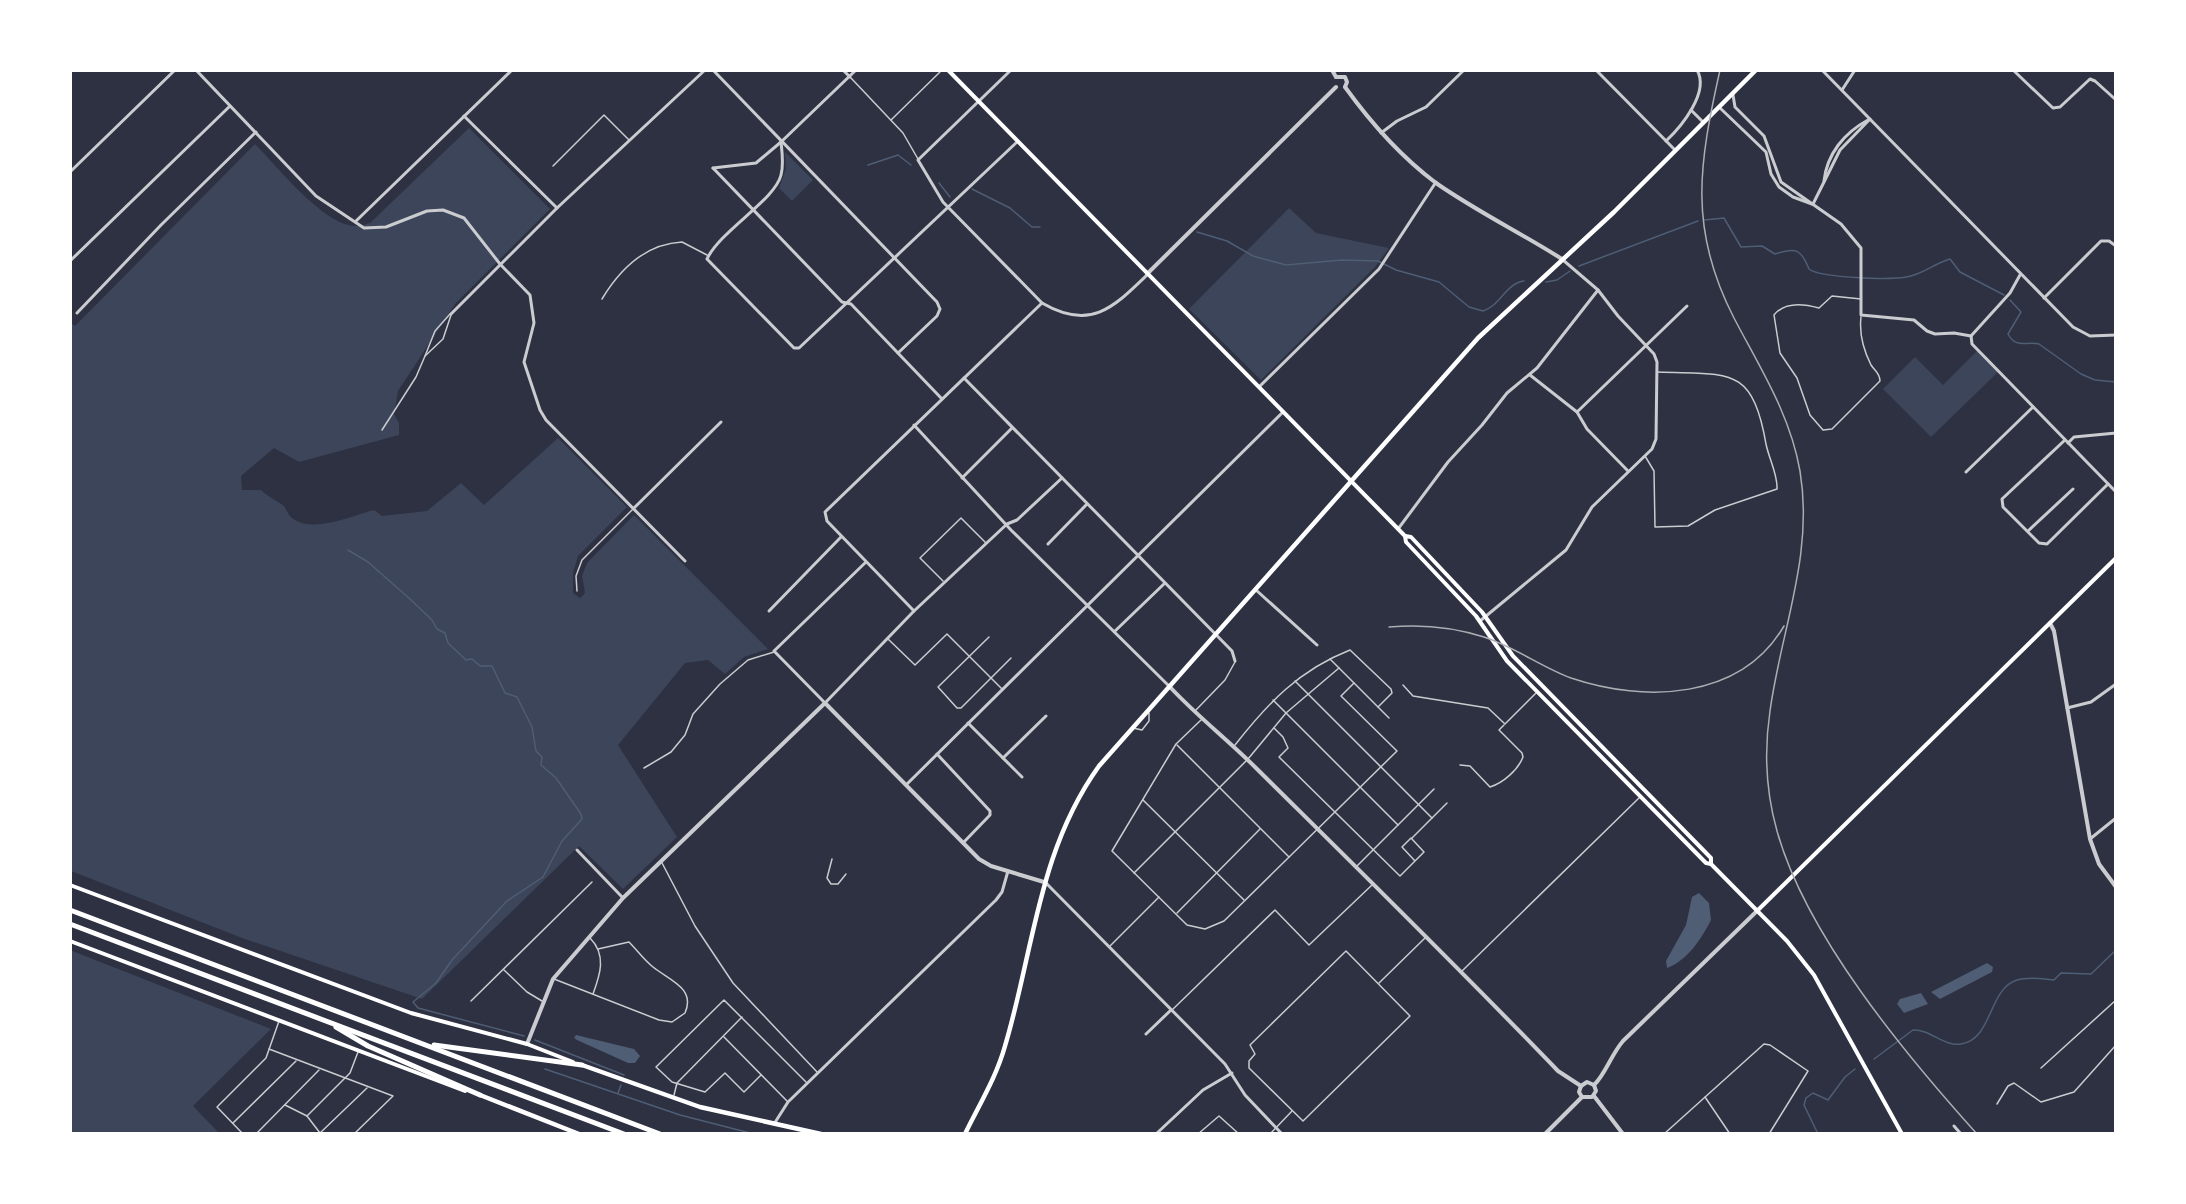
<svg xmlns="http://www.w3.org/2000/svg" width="2186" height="1204" font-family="Arial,sans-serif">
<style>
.green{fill:#3c4559}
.water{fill:#4f5d75}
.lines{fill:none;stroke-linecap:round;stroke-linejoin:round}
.stream{stroke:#4f5d75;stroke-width:1.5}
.service{stroke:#caccd0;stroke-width:1.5}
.minor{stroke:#caccd0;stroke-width:3}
.tertiary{stroke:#caccd0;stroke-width:4}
.secondary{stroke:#fff;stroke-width:4}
.primary{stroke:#fff;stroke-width:4.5}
.trunk{stroke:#fff;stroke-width:4.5}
.motorway{stroke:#fff;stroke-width:5}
.rail{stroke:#abadb3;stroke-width:1.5}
</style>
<rect width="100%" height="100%" fill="#2d3142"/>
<g class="green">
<path d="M469,128L550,209L455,304L398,391L394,414L399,423V435L299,462L274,448L241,476L242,490H261C268,497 278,501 284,506C287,510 288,515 292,518C313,534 351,516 374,510L382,516L427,511L461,483L484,505L558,438L627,507L578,556L573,573V593L580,598L585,593L582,576L587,563L634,515L768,649L744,657L725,674L708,660L685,663L618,745L677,837L623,889L579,846L422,999L242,938L71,871L70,322L75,326L255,144C277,166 324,226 356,226C360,226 366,224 370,223Z"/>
<polygon points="785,152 813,180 792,201 779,188 786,169"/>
<polygon points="1289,208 1316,233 1389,248 1375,267 1261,380 1189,309"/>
<polygon points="1978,350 1999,371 1931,437 1883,389 1915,357 1943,385"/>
<polygon points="70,950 271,1029 193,1106 219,1133 71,1133"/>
</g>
<g class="water">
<path d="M1699,893L1709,903L1711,920C1702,938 1687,961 1667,968L1666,961L1686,925L1692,897Z"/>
<polygon points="1987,963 1993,967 1992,972 1940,999 1931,992"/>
<polygon points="1921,993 1928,1004 1904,1013 1897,1004 1900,999"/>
<polygon points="576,1035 634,1049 640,1056 635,1063 628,1063 577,1040 574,1038"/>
</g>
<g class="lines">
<g class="stream">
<polyline points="868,165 898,155 911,165"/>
<polyline points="939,183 950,197"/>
<polyline points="972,189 1010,208 1032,227 1040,227"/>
<path d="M1704,220L1724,218L1741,247L1762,246L1775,254C1796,247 1801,249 1809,269C1820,278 1890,280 1906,277C1922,275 1935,263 1950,259L1960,272L2004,295"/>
<path d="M1197,232L1227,241L1253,256L1286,265L1342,260L1378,261L1396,270L1439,282L1469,307L1483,311C1500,306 1506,283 1524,281"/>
<polyline points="1579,266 1698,221"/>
<polyline points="1546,282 1557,280 1570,271"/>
<path d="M2010,300L2021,312L2008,334C2016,349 2026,341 2039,344L2081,374L2095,380L2116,382"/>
<polyline points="348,550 368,562 410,599 432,620 437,629 445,633 448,643 466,660 472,659 480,666 492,666 505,693 517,697 532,727 536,751 542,757 541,765 556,778 581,814 582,819 562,841 543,877 507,901 452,960 436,983 413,1002 418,1008 524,1036"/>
<polyline points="535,1040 624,1075"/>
<path d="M1874,1059L1913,1030C1930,1029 1944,1047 1961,1044C1993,1039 1988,989 2017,980C2029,976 2043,979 2054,980L2061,973L2091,974L2116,950"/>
<polyline points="545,1069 680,1115 754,1134"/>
<polyline points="618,1093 621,1085"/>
<polyline points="1818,1134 1804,1105 1806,1098 1813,1093 1828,1100 1845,1077 1855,1069"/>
</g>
<g class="service">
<polyline points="851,78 903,133 918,159"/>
<polyline points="891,120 942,70"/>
<polyline points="553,166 604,115 629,140"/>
<path d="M602,299C620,269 645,244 682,242L707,255"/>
<path d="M1861,299L1832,296L1819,308C1805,304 1785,301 1774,315L1780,353L1797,378L1810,415L1823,430L1832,429L1880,381C1880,373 1875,371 1871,365C1863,349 1859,334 1861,317"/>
<polyline points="425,356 435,331 450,314"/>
<polyline points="382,430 416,377 425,356 443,339 451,315"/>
<path d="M1645,456L1654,471L1655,527L1688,526L1715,510L1777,489C1778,475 1769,459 1766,444C1752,364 1728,375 1658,372"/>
<polyline points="943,581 920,558 961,518 986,543"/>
<polyline points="577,591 576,576 582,560 633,509"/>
<polyline points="989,637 938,687 957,708 961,708 1011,658"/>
<polyline points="888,639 915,665 947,634 1002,689"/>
<polyline points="1330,659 1389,718"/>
<polyline points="1295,681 1432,818"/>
<polyline points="1403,685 1413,696 1488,708 1505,724 1536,693"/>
<polyline points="1273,700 1398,825"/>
<polyline points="1195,711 1225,680 1235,662"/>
<polyline points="1201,720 1176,744 1112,851 1187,925 1205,929 1224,921 1397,751 1341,696 1354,683"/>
<polyline points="1133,728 1142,730 1149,721 1149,713"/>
<polyline points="1274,728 1283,737 1288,748 1279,757 1400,876 1424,852 1411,838 1402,847 1415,861"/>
<polyline points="1177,745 1289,857"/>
<path d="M1235,745C1268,703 1299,670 1350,650L1391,689L1392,693L1378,707"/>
<path d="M1460,765L1470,766L1490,787C1503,783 1518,770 1523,757L1522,753L1499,730L1504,725"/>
<polyline points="644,768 671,752 685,735 693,714 720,684 748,660 774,652"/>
<polyline points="1143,800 1244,900"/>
<polyline points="1412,838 1447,803"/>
<polyline points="832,859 827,878 831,884 838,884 846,874"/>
<polyline points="661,861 695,926 733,983 818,1073"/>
<polyline points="1357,866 1434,789"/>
<polyline points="1134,873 1248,759 1286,713 1339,668"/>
<polyline points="1177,913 1260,829"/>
<path d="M590,938C607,955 600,975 593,994"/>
<polyline points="1110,946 1159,897"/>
<polygon points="1346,951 1410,1016 1303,1121 1249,1068 1249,1061 1255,1054 1250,1045"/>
<polyline points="504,970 527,992 542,1001"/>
<polyline points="1462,971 1639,798"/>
<path d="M554,979L659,1020L672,1022L685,1013C696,988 669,980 653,967C644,960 637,950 629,942L598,949"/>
<polyline points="1379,983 1425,938"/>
<polyline points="471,1001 592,882"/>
<polyline points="1172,1010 1275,910 1309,945 1372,885"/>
<polyline points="724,1037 788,1102"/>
<polyline points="269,1049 393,1096 354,1134"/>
<polyline points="2041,1068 2116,1000"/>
<polyline points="761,1075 744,1092 725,1073 705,1092 672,1082 656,1067 724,1000 806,1082"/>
<polyline points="674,1095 677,1083 742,1017"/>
<polyline points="1705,1097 1730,1134"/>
<polyline points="1997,1104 2008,1086 2014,1083 2041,1102 2074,1092 2116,1045"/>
<polyline points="285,1105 307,1116 320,1133"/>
<polyline points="307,1116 350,1073 358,1052"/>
<polyline points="233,1123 296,1061"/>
<polyline points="320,1133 367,1088"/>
<polyline points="243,1134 217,1107 266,1058 279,1021"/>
<polyline points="256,1134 319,1070"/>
<polyline points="1198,1134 1219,1116 1239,1134"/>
<polyline points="1270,1134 1292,1111"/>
<polyline points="1664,1134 1764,1044 1770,1045 1808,1071 1769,1134"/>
</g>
<g class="minor">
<polyline points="196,70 316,196 364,228 386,227 427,211 443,210 464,218 500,264 530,295 534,323 524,362 540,410 546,420 685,561"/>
<polyline points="713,70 937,302 940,309 937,316 898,353"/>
<polyline points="843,70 850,77"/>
<path d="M856,70L781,142C782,152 784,164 781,175C775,200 720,231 707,259L794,348H799L1017,142"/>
<path d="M1011,70L918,160L943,202L1042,303C1090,331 1113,308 1147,275"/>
<polyline points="1596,70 1675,150"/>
<polyline points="1822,70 2073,327 2090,336 2116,335"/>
<polyline points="2013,70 2053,108 2060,107 2090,79 2095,81 2116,100"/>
<polyline points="1842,90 1855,70"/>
<polyline points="1733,95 1735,107 1764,136 1781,182 1841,224 1861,248 1861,315 1914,320 1927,331 1935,334 1954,333 1971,336"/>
<polyline points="1720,108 1766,152 1771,174 1779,187 1793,197 1812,204"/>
<polyline points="1691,110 1703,122"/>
<polyline points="464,116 557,208"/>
<polyline points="1381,133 1397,121 1426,107 1464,70"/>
<path d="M1666,141C1681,127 1710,92 1697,70"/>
<polyline points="713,168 842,302 851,304 942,399"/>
<polyline points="713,168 756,163 781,142"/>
<polyline points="70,172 175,70"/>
<path d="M1824,181C1827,154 1844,133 1868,120"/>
<polyline points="1813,204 1840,150 1870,119"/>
<polyline points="356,221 512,70"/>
<polyline points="70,261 230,106"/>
<polyline points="2044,298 2101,241 2109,241 2116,246"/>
<polyline points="77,313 161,225 256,132"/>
<polyline points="451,314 557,208 705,70"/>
<polyline points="1971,336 1972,344 2116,492"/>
<polyline points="1971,336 2010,293 2020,275"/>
<polyline points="1530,375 1577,412 1587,429 1628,471"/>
<polyline points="964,378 1232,651 1235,661"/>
<polyline points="1259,387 1379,269 1436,182"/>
<polyline points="1577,412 1687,306"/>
<polyline points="914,425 1011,530 1170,687"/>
<polyline points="2065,440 2002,499 2003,507 2039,543 2047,544 2108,484"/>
<polyline points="2068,443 2074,437 2116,433"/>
<polyline points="1966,472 2033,407"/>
<polyline points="962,478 1012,428"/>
<polyline points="634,508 721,422"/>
<polyline points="1398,529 1448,462 1482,425 1507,393 1537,368 1598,290"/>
<polyline points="2028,531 2073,489"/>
<polyline points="1048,544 1087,504"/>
<polyline points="866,562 774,651 825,703 914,611 1007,524 1017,520 1062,478"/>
<polyline points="1256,590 1317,645"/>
<polyline points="769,611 841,537"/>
<polyline points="914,611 827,521 825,512 1042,303"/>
<polyline points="1480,621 1566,550 1592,507 1652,449 1656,439 1657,362 1654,354 1618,316 1598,290 1563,260"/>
<polyline points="1115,631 1165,583"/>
<polyline points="2067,708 2091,702 2116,684"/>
<polyline points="968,723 1022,777"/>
<polyline points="937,754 990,811 990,815 963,843"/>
<polyline points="1003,758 1046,716"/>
<polyline points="906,785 1283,412"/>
<polyline points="2090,839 2116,818"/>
<polyline points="577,850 623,898"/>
<polyline points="1045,882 1225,1064 1245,1095 1282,1134"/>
<polyline points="1146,1034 1171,1010"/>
<polyline points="774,1124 788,1102 996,900 1002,892 1008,871"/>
<polyline points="1954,1126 1961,1134"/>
<polyline points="1156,1134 1203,1090 1232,1073"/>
</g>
<g class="tertiary">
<polyline points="1332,70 1336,77"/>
<polyline points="1336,77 1345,77 1347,82 1345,87"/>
<path d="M1345,87C1371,123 1400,156 1436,183C1476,211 1521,233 1562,259"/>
<polyline points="1147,274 1336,87"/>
<polyline points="2050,623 2054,631 2090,839 2099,864 2116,887"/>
<path d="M1170,687C1197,716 1228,740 1256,768C1357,868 1459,968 1558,1071L1581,1086"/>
<polyline points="527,1044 553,979 623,898 825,703 979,859 991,866 1044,882"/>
<path d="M1594,1085C1605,1075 1611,1055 1623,1041L1757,911"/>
<polyline points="1581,1086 1587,1082 1594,1085"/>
<polyline points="1581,1086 1579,1092 1582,1097"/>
<polyline points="1594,1096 1623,1134"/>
<polyline points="1582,1097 1592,1097 1596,1091 1594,1085"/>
<polyline points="1545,1134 1582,1097"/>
</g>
<g class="secondary">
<polyline points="948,70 1405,536 1406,542 1476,616 1507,661 1706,863 1711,864 1787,941 1814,975 1902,1134"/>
<polyline points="1405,536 1411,537 1482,612 1513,656 1711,858 1711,864"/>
<polyline points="70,885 411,1013 527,1044 573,1062"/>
<polyline points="1757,911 2116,558"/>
<polyline points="70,941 465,1091"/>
</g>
<path class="primary" d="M965,1134C979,1105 996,1078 1005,1046C1034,949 1038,851 1099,766L1478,338L1614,212L1756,70"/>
<g class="trunk">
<polyline points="582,1065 700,1107 821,1134"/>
<polyline points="480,1095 579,1134"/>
</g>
<g class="motorway">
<polyline points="70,910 660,1134"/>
<polyline points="70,924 624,1134"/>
<polyline points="336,1027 368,1046 480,1095"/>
<polyline points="434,1045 582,1065"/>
</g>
<g class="rail">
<path d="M1720,70C1699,164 1688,229 1734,318C1760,368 1790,414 1800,471C1814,555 1781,630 1770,711C1764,751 1766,792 1777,831C1806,935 1905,1054 1977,1134"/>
<path d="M1389,627C1421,624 1453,627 1484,637C1515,647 1541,667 1571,678C1645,703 1741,700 1784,626"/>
</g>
</g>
<rect width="2186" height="1204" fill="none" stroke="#ffffff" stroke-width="144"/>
</svg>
